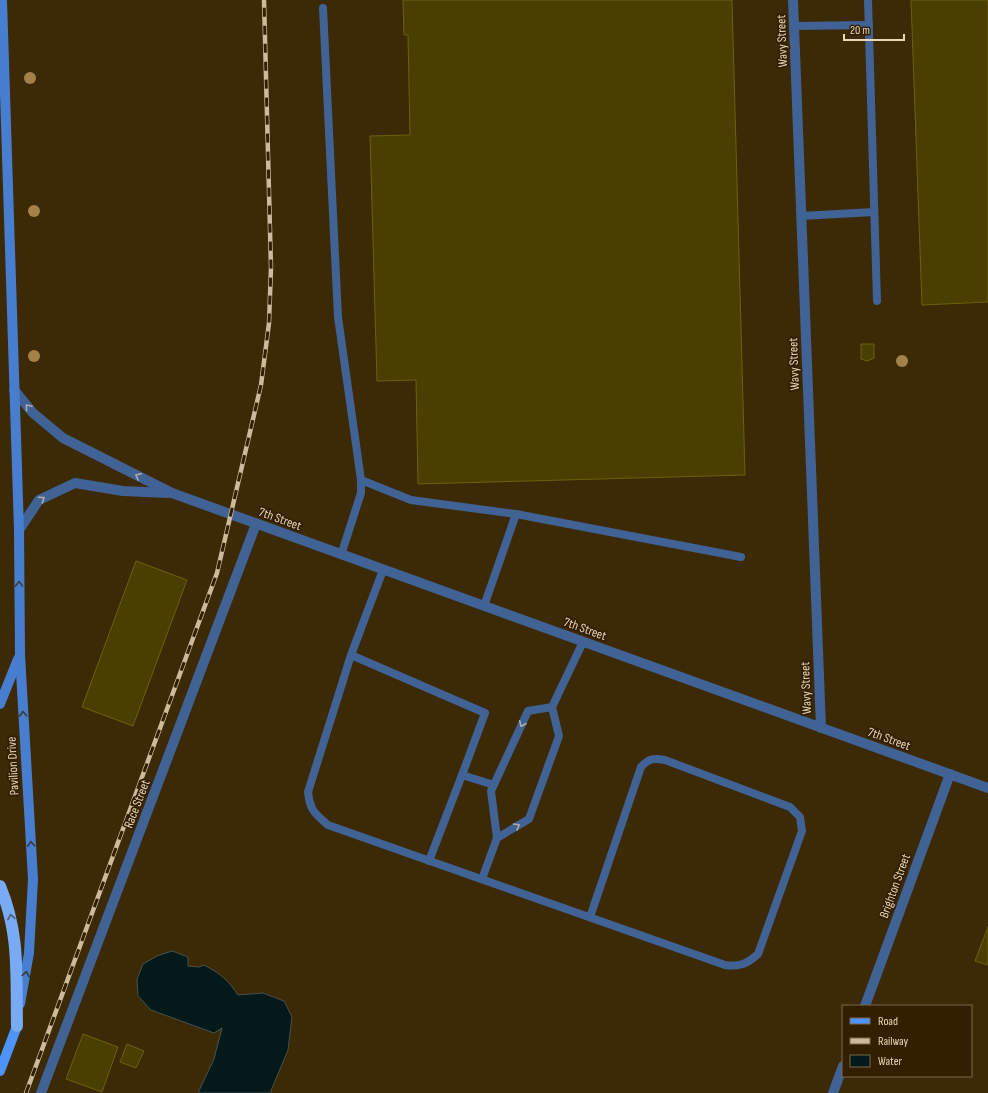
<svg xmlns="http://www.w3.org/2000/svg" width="988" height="1093" font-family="'Sofia Sans Condensed',sans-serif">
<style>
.water{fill:#04191a;stroke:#495249}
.building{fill:#4a3f00;stroke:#6e600f}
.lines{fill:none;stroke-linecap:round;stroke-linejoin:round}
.service{stroke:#406295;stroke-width:8}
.minor{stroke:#406295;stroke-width:10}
.tertiary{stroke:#406295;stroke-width:10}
.secondary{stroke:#477ecf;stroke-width:10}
.primary{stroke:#4c93fc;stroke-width:10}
.motorway{stroke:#78aaf5;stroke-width:12}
.rail-casing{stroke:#ceba9a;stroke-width:4.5}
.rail{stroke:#321f00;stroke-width:3;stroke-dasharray:9;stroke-linecap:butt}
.tree{fill:#a3824a}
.oneway{stroke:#afadab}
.oneway2{stroke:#383c3e}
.oneway3{stroke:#525e6e}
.labels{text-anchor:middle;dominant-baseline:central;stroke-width:3.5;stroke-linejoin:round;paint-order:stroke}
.street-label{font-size:13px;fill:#ebd6b7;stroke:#321f00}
</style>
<rect width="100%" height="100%" fill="#3c2905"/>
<path class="water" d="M172,951L188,957V966L199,967L204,965C221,974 228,980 238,995L263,993L284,1001L292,1017L288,1050L270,1093H198L214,1059L222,1028L214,1033L151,1010L138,996L137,979L143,964L157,956Z"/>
<g class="building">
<polygon points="403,0 732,0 745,475 418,484 416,380 377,381 370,136 410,135 408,35 404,35"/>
<polygon points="911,0 988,0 988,302 922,305"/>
<polygon points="861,344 874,344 874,358 867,361 861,359"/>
<polygon points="136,561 187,580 133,726 82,707"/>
<polygon points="988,927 988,965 975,961"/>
<polygon points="83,1034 118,1047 102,1092 66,1079"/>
<polygon points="127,1044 144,1051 136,1068 120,1062"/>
</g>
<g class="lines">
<g class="service">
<polyline points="868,0 877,301"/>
<polyline points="323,8 338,317 361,480 361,493 341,555"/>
<polyline points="794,26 869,25"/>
<polyline points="801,216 874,212"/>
<polyline points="361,480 411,500 516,514"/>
<polyline points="383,570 351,655 485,713 462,775 494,785"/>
<polyline points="484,606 516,514 741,557"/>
<path d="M351,655L308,792C310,810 314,813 328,825L725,965C740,967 747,964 758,954L802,831L800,817L790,807L665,760C654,758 649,758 641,767L590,917"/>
<polyline points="552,707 528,711 491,791 497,838 529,819 559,736 552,707 583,642"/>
<polyline points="429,861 462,775"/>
<polyline points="482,879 497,838"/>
</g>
<g class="minor">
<polyline points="793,0 821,728"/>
<polyline points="865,1006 950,774"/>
<polyline points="41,1093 256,524"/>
<polyline points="833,1093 843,1066"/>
</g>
<g class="tertiary">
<polyline points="14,390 33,413 63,438 172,493 988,788"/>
<polyline points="19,530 39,500 75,483 123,491 168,493"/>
</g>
<g class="secondary">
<polyline points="2,0 19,530 20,655 33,879 29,953 20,1004"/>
<polyline points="0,704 18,659"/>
</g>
<polyline class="primary" points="0,1071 17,1026"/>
<path class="motorway" d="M0,886C20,934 16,975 17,1026"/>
<g class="rail-casing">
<polyline id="rail" points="26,1093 217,573 261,385 269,323 271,268 264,0"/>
</g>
<use href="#rail" class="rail"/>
</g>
<g class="tree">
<circle cx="30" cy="78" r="6"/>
<circle cx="34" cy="211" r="6"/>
<circle cx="34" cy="356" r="6"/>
<circle cx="902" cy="361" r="6"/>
</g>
<defs><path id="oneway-chevron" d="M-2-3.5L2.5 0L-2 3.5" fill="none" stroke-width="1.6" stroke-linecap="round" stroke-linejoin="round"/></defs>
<g class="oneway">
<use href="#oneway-chevron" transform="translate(28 407) rotate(-130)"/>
<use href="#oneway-chevron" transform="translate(138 476) rotate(-153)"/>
<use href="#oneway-chevron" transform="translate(42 499) rotate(-34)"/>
<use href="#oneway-chevron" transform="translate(522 724) rotate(115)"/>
<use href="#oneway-chevron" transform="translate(517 826) rotate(-31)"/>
</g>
<g class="oneway2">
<use href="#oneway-chevron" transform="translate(19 584) rotate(-90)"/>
<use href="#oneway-chevron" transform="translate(23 714) rotate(-93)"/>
<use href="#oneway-chevron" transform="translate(31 844) rotate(-93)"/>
<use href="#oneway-chevron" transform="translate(26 974) rotate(-80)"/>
</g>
<use class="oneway3" href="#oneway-chevron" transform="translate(11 917) rotate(-100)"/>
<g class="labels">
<g class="street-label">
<text transform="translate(782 41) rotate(-92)">Wavy Street</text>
<text transform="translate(794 364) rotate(-92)">Wavy Street</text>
<text transform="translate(280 519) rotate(20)">7th Street</text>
<text transform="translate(585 629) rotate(20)">7th Street</text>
<text transform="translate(806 688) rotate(-92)">Wavy Street</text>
<text transform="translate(889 739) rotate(20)">7th Street</text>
<text transform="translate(13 766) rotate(-93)">Pavilion Drive</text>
<text transform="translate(137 804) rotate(-69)">Race Street</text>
<text transform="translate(895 886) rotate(-70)">Brighton Street</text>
</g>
</g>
<rect x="842" y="1005" width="130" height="72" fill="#321f00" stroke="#7c6849"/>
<rect x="850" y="1018" width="20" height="6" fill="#4c93fc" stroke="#7c6849"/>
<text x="878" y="1025" font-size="12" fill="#ebd6b7">Road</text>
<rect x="850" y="1038" width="20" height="6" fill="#ceba9a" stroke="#7c6849"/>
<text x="878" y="1045" font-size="12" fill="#ebd6b7">Railway</text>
<rect x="850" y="1055" width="20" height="12" fill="#04191a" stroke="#7c6849"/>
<text x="878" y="1065" font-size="12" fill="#ebd6b7">Water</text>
<path d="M844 34v6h60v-6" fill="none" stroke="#ebd6b7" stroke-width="2"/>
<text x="850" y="34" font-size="12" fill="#ebd6b7" stroke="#321f00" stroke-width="3" paint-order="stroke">20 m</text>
</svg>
